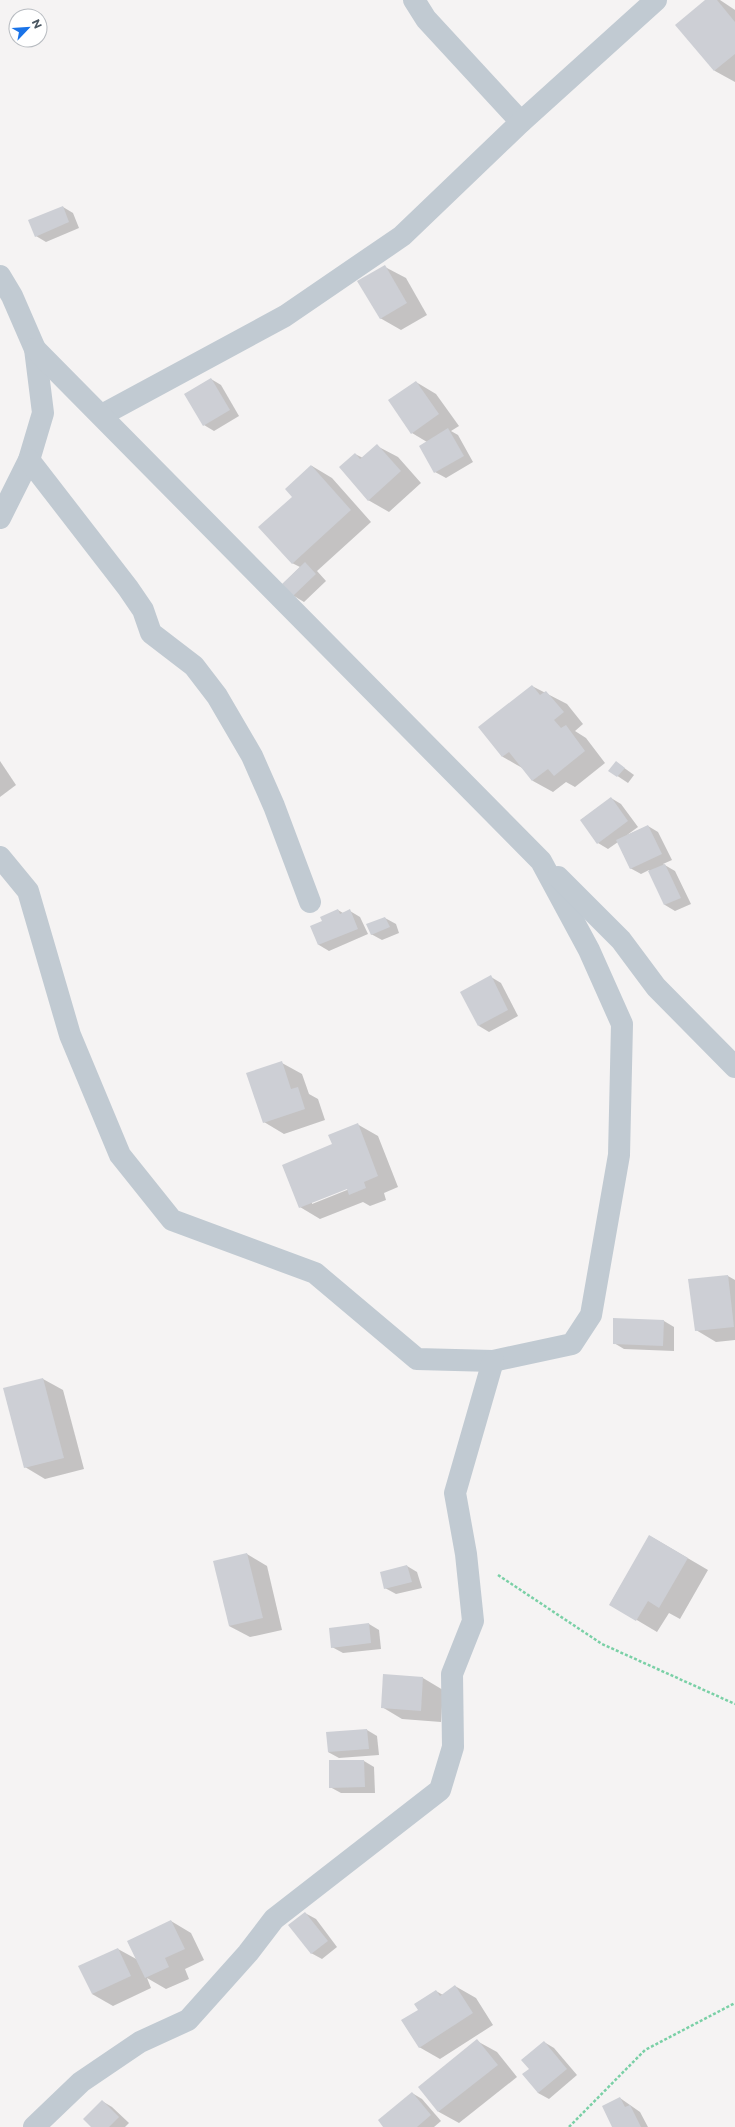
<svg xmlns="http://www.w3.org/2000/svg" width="735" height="2127" font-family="Montserrat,sans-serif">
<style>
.shadow{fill:#0003;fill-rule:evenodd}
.building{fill:#cdcfd5}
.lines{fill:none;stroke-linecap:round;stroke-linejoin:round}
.path{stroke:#7ad0a6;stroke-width:2.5;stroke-dasharray:3 2;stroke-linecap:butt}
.minor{stroke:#c1cad2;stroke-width:22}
</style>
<rect width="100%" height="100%" fill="#f5f3f3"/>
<g class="shadow">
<polygon points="706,0 720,0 735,10 735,82 715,71 677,25"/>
<polygon points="63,207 73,213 79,228 46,242 36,236"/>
<polygon points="385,267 406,278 427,315 401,330 380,318"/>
<polygon points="211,379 221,385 239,416 214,431 204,425"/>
<polygon points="416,382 436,394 459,426 451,431 458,435 473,462 446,478 435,472 427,442 412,433"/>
<polygon points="377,446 398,457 421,483 389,512 368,500 355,454 363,458"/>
<polygon points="312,466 332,478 371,522 317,571 326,581 304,602 294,596 283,584 300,567 292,563 293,497"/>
<polygon points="532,686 567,704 583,724 575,731 586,738 605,763 575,787 566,782 553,792 533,781 524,769 503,757 480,727"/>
<polygon points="0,761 16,785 0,797"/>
<polygon points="616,762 634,775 628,783 610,771"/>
<polygon points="611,798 621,804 638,827 627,835 648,826 658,832 672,860 663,864 675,871 691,904 675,911 665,905 649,870 641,874 630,868 618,842 608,849 598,843 581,820"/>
<polygon points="338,910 343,913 350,911 360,917 368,934 329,951 319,945 312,927 324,922"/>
<polygon points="385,918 396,924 399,933 382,940 371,934"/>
<polygon points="491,977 501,983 518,1016 489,1032 479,1026"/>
<polygon points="282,1063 302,1074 309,1094 318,1099 325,1120 284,1134 264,1122"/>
<path d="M357,1124L378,1136L398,1187L384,1193L386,1200L370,1206L363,1202L320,1219L300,1207L333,1145ZM351,1186L352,1188L312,1204V1201Z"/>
<polygon points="728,1276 735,1280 735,1340 716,1342 696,1330"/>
<polygon points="664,1321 674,1327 674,1351 624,1349 614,1343"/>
<polygon points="43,1379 63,1390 84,1469 45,1479 25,1467"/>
<polygon points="650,1536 708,1570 680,1619 669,1613 657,1632 610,1604"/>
<polygon points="247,1554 267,1566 282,1630 250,1637 229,1626"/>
<polygon points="407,1566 417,1572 422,1588 396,1594 385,1588"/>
<polygon points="369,1624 379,1630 381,1649 343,1653 332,1647"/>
<polygon points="384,1675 423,1678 443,1690 441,1722 402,1719 382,1707"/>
<polygon points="367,1730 377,1736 379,1755 339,1758 328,1752"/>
<polygon points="330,1761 364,1761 374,1767 375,1793 341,1793 330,1787"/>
<polygon points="305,1913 316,1919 337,1947 322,1959 311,1953"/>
<polygon points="171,1921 191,1933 204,1960 185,1969 189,1979 166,1989 147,1978 151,1988 113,2006 92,1994 118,1949 138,1960"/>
<polygon points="455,1986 476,1998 493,2025 440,2059 419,2047 419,2010 436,1991 443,1995"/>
<polygon points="477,2041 497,2052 517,2077 459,2123 439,2112 419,2087"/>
<polygon points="544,2042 554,2048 577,2075 549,2099 538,2093 531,2069"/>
<polygon points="412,2093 422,2099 441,2121 434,2127 385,2127"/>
<polygon points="620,2098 640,2112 648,2127 613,2127"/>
<polygon points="102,2101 112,2107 129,2123 125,2127 92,2127"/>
</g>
<g class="building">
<polygon points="705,0 717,0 735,22 735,54 714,71 675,25"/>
<polygon points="63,206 69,222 35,237 28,220"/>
<polygon points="385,265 407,303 380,319 357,281"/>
<polygon points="211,378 230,410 203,426 184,394"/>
<polygon points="416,381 439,414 411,434 388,400"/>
<polygon points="448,428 464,456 434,473 419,446"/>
<polygon points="377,444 401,471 368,501 339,467 355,453 360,459"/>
<polygon points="311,465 351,510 292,564 258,527 292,497 285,489"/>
<polygon points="305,562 316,574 293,596 282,584"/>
<polygon points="532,685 540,695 546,691 564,712 554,720 561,728 566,725 585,751 554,776 548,769 532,781 509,752 502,757 478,727"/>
<polygon points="616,761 625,768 617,777 608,771"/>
<polygon points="611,797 628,821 597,844 580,820"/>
<polygon points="648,825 662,854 630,869 616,840"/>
<polygon points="665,864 681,898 664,905 648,871"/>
<polygon points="338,909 340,914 350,909 358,929 318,945 310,926 322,921 320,917"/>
<polygon points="385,917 390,927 371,935 366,924"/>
<polygon points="491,975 508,1010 478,1026 460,992"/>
<polygon points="282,1061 291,1089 298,1087 305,1109 263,1123 246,1073"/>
<polygon points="358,1123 378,1176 364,1182 366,1188 349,1195 347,1189 299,1208 282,1165 332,1144 328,1135"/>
<polygon points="728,1275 734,1327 695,1331 688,1279"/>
<polygon points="613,1318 664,1320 663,1346 613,1344"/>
<polygon points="43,1378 64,1458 24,1468 3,1388"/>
<polygon points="649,1535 688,1558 659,1608 648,1601 636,1621 609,1605"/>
<polygon points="247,1553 263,1618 229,1626 213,1561"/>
<polygon points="407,1565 412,1582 384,1589 380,1572"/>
<polygon points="369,1623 371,1643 331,1648 329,1628"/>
<polygon points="383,1674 423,1677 421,1711 381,1708"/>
<polygon points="367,1729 369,1749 328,1752 326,1732"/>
<polygon points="329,1760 364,1760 365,1787 329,1788"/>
<polygon points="305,1912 328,1941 311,1954 288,1925"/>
<polygon points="171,1920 185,1949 165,1958 169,1967 145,1978 127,1941"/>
<polygon points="118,1948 131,1976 92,1994 78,1966"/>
<polygon points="455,1985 473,2013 419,2048 401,2020 418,2010 414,2004 436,1990 440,1996"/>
<polygon points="477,2039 498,2065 438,2112 418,2087"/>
<polygon points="544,2041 567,2069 538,2093 522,2074 529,2069 521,2060"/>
<polygon points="412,2092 431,2115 417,2127 383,2127 378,2120"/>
<polygon points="620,2097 625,2107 630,2105 641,2127 612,2127 602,2106"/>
<polygon points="102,2100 119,2117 109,2127 91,2127 83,2119"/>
</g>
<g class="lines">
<g class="path">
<polyline points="498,1575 602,1644 735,1704"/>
<polyline points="569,2127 645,2050 735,2003"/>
</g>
<g class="minor">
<polyline points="414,0 426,19 521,122"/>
<polyline points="0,276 12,296 35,349 43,413 29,460 0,518"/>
<polyline points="102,415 285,316 402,236 521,122 656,0"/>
<polyline points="29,460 128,588 143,610 151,633 194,666 217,696 252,756 274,806 310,902"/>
<polyline points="0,857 28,891 70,1035 120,1155 172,1220 315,1273 417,1359 493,1361 572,1344 591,1315 619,1155 622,1024 589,950 541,861 35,349"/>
<polyline points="558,877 621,940 656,987 735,1067"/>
<polyline points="34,2127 81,2082 140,2042 188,2020 248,1953 274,1919 440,1790 453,1747 452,1674 473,1621 466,1554 455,1493 493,1361"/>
</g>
</g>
<g transform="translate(28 28) rotate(65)"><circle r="19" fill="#ffffff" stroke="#b7bbc0"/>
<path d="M0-3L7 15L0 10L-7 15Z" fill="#1a73e8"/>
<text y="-6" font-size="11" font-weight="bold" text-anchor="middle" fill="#4a5661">N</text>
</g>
</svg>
